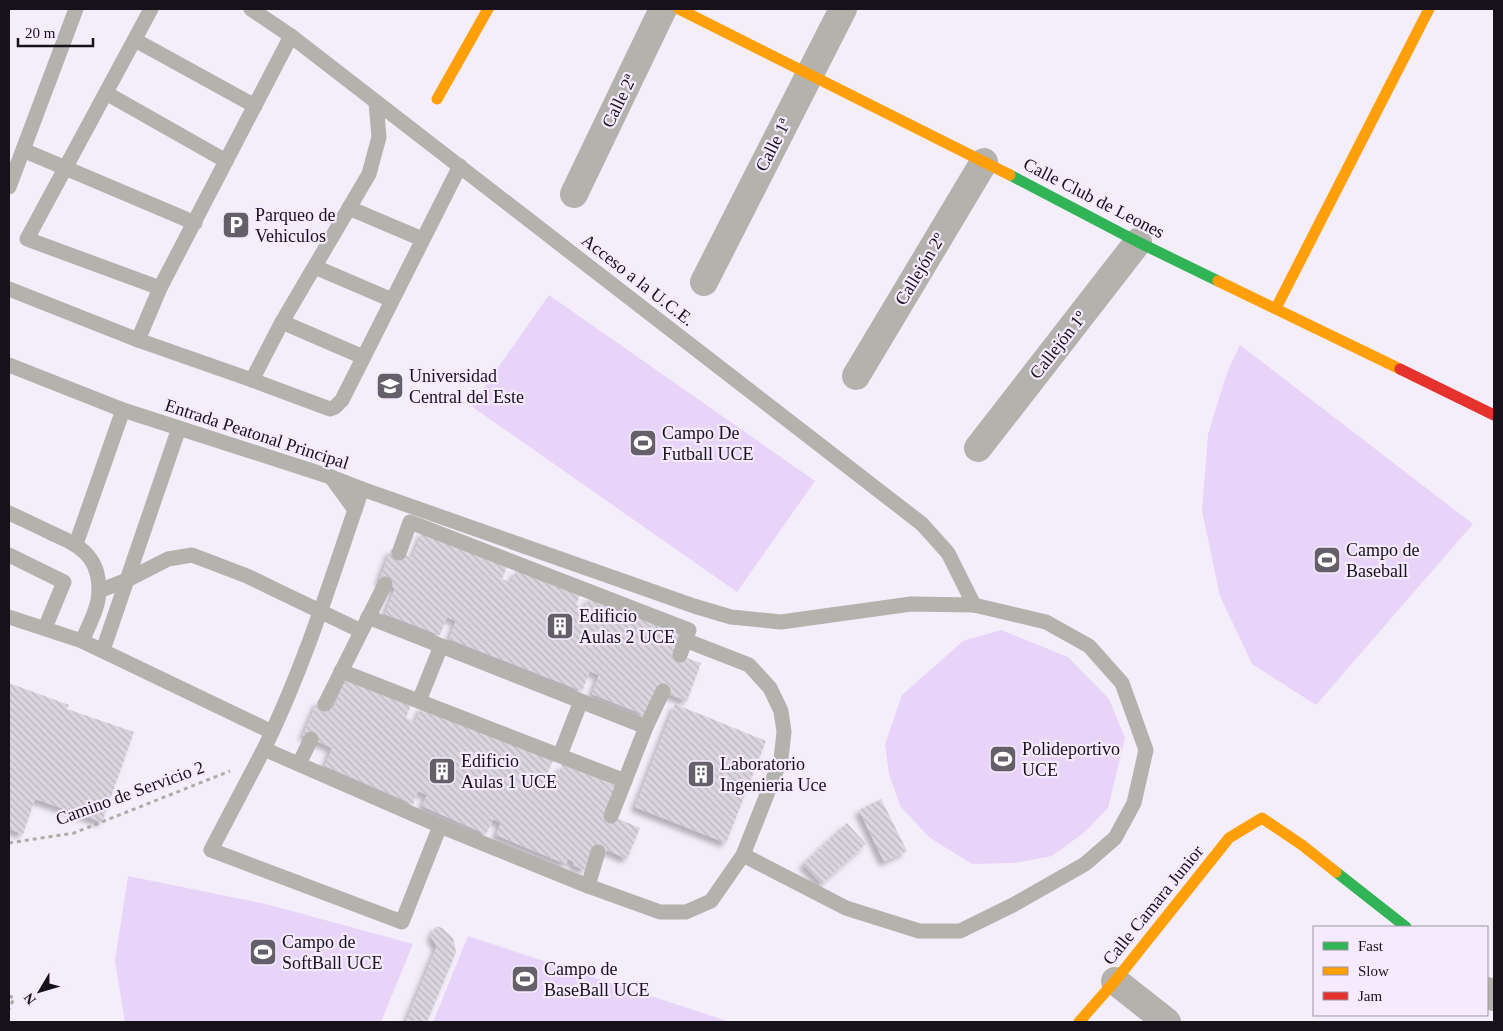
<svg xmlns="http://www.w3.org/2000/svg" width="1503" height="1031" font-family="Georgia,serif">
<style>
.pitch{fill:#e8d4f8}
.building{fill:url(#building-back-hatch);filter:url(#shadow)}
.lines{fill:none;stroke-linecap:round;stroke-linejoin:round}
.path{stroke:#adaca9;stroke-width:3;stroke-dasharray:4 4;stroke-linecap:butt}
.lane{stroke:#b3b2ad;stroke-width:15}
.street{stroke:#b3b2ad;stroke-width:28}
.fast{stroke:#30b455;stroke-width:11}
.slow{stroke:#ff9f0a;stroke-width:11}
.jam{stroke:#e5322d;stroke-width:11}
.labels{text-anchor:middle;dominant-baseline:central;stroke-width:4.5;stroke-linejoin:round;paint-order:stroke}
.street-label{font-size:18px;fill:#17121a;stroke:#f5eafe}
.poi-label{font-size:18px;fill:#17121a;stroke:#f5eafe;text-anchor:start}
</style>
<defs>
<pattern id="building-back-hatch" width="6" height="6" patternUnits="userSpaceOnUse" patternTransform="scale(1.25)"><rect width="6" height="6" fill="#dad5de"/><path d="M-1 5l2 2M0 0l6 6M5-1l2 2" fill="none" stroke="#bab6be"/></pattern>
<filter id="shadow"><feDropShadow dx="-4.5" dy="4.5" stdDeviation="2.5" flood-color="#0004"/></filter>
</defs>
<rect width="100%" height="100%" fill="#f4eefa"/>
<g class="pitch">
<polygon points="549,295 815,481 737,592 471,406"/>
<polygon points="1240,345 1473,524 1316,705 1252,664 1220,596 1202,511 1208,434 1227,373"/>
<polygon points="1001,630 1068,657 1109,699 1125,738 1108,808 1085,832 1052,856 1014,863 972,864 930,838 900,806 889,774 885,744 902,695 963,641"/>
<polygon points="128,876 266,904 413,944 381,1022 125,1022 115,961"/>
<polygon points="468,936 730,1022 433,1022"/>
</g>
<g class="building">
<polygon points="423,531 508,564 502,579 511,583 516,570 580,595 576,605 585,608 589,597 681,632 673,653 701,663 687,701 655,689 645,715 592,694 599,675 590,671 582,691 449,639 456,621 447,617 440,635 385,614 395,588 379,581 391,549 412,558"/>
<polygon points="347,675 412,702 406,718 415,722 422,706 553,761 546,776 556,780 562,764 618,787 607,814 640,828 627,859 607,850 605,855 593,850 585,870 573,865 574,862 568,859 566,864 496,835 501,823 493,819 486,834 422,806 427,795 418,791 413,804 325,766 332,748 303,735 318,700 334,708"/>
<polygon points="9,683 69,705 67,709 134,732 102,822 35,799 23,834 9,829"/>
<polygon points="675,704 766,741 726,843 635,807"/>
<polygon points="881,799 907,851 884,862 859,810"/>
<polygon points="847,823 866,844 822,884 803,864"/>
<polygon points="436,926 442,928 453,938 456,952 427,1022 406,1022 437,946 431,937"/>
</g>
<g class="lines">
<g class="path">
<polyline points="9,843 74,833 230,771"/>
<polyline points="9,996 14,998 9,1009"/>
</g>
<g class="lane">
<polyline points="151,9 27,239 160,288"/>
<polyline points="251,9 291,36 922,524 948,553 974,605"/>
<polyline points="135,40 255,106"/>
<polyline points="106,93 226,161"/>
<polyline points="23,150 195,223"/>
<polyline points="9,187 76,9"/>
<polyline points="349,208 422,239"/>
<polyline points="315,267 392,300"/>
<polyline points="9,289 138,340 252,380 330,409 335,407 342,400 460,166"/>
<polyline points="282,322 363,357"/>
<polyline points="138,340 160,288 291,36"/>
<path d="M9,365L123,410L331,477L362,489C332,577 305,665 264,749L440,826L588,886L598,852"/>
<polyline points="252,380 282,322 369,174 379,137 376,102"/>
<polyline points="331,477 355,510"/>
<polyline points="362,489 694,606 731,617 781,622 911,604 974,605 1046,622 1089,646 1122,683 1146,750 1134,803 1115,838 1085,864 1013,905 960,931 919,931 846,908 743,855"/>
<path d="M9,513C22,519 35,525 47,531C76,544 99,553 99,590C99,607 89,625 82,641"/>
<polyline points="76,544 123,410"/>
<polyline points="399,553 410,522 689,630 680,655"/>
<polyline points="9,555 64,582 45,628"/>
<polyline points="99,591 127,580 168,559 192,555 247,576 361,631"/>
<polyline points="9,617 82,641 272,732"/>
<polyline points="368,617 646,727"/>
<polyline points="103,650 179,428"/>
<polyline points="341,671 625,781"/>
<polyline points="419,701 441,646"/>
<polyline points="325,704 385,584"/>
<polyline points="264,749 211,850 402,922 440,826"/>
<polyline points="560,755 581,701 578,702"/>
<polyline points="299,764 311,739"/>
<polyline points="611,816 646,727 663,691"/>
<polyline points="588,886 660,912 686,912 711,901 743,855 781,759 784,732 781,711 770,688 749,665 685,640"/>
</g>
<g class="street">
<polyline points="574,194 663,9"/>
<polyline points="704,282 843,9"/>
<polyline points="856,376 984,162"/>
<polyline points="978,448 1138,242"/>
<polyline points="1115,981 1167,1022"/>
<polyline points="1487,991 1494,997"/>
</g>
<g class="fast">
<polyline points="1010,175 1138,242 1218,281"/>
<polyline points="1336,872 1406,927"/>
</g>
<g class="slow">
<polyline points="679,9 1010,175"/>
<polyline points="437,99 488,9"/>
<polyline points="1218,281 1400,369"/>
<polyline points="1276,308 1429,9"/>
<polyline points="1079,1022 1115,981 1229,838 1262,818 1302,845 1336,872"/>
</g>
<polyline class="jam" points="1400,369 1494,415"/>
</g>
<defs>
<g id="parking-square" transform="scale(1.4375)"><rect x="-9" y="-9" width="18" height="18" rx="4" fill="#645f68" stroke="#f5eafe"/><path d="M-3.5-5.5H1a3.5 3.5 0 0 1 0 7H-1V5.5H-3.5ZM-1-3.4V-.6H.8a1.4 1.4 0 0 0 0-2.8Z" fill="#fff"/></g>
<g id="university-square" transform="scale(1.4375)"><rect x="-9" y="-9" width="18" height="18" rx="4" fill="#645f68" stroke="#f5eafe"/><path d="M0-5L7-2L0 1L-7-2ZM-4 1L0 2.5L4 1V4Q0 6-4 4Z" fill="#fff"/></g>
<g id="stadium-square" transform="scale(1.4375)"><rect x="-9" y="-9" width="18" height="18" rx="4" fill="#645f68" stroke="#f5eafe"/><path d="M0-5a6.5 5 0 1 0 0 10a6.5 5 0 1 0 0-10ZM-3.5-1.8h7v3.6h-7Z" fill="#fff"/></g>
<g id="building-square" transform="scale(1.4375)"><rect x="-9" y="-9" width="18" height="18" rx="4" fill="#645f68" stroke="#f5eafe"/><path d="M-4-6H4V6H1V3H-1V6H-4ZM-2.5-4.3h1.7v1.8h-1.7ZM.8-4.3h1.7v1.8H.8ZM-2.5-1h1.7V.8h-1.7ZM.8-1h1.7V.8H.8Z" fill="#fff"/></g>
</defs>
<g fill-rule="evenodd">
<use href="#parking-square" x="236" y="225"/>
<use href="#university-square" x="390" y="386"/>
<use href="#stadium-square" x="643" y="443"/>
<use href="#stadium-square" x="1327" y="560"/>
<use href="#building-square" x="560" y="626"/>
<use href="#stadium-square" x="1003" y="759"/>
<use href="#building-square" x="442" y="771"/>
<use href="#building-square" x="701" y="774"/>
<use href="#stadium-square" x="263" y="952"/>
<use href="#stadium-square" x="525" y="979"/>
</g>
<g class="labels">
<g class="street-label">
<text transform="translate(619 101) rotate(-64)">Calle 2ª</text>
<text transform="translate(773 145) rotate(-63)">Calle 1ª</text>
<text transform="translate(1094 198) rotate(27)">Calle Club de Leones</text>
<text transform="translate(920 269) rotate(-59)">Callejón 2º</text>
<text transform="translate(638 280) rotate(38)">Acceso a la U.C.E.</text>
<text transform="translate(1058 345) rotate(-52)">Callejón 1º</text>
<text transform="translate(257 434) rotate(18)">Entrada Peatonal Principal</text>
<text transform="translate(130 793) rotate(-20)">Camino de Servicio 2</text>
<text transform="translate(1153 905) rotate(-51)">Calle Camara Junior</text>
</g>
<g class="poi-label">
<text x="255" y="215">Parqueo de<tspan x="255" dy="21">Vehiculos</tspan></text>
<text x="409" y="376">Universidad<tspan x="409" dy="21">Central del Este</tspan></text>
<text x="662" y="433">Campo De<tspan x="662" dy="21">Futball UCE</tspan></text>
<text x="1346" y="550">Campo de<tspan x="1346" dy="21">Baseball</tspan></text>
<text x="579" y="616">Edificio<tspan x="579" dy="21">Aulas 2 UCE</tspan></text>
<text x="1022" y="749">Polideportivo<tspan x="1022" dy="21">UCE</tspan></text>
<text x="461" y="761">Edificio<tspan x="461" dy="21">Aulas 1 UCE</tspan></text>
<text x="720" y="764">Laboratorio<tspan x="720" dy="21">Ingenieria Uce</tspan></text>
<text x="282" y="942">Campo de<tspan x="282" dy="21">SoftBall UCE</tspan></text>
<text x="544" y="969">Campo de<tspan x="544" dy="21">BaseBall UCE</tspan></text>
</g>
</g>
<rect width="1503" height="1031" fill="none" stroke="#17121a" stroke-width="20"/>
<rect x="1313" y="926" width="175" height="90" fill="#f5eafe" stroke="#9c94a3"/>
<rect x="1323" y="942" width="25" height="8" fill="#30b455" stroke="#9c94a3"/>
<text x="1358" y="951" font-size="15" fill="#17121a">Fast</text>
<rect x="1323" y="967" width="25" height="8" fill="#ff9f0a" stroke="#9c94a3"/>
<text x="1358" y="976" font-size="15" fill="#17121a">Slow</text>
<rect x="1323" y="992" width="25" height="8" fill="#e5322d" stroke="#9c94a3"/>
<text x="1358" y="1001" font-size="15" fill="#17121a">Jam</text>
<g transform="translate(40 991) rotate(232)" stroke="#f5eafe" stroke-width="4" paint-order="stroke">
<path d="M0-4L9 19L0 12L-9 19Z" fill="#17121a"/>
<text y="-8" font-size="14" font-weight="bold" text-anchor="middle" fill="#17121a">N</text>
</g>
<path d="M18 38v8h75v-8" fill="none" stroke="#17121a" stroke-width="2.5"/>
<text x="25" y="38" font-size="15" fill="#17121a" stroke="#f5eafe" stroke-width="4" paint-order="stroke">20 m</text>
</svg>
